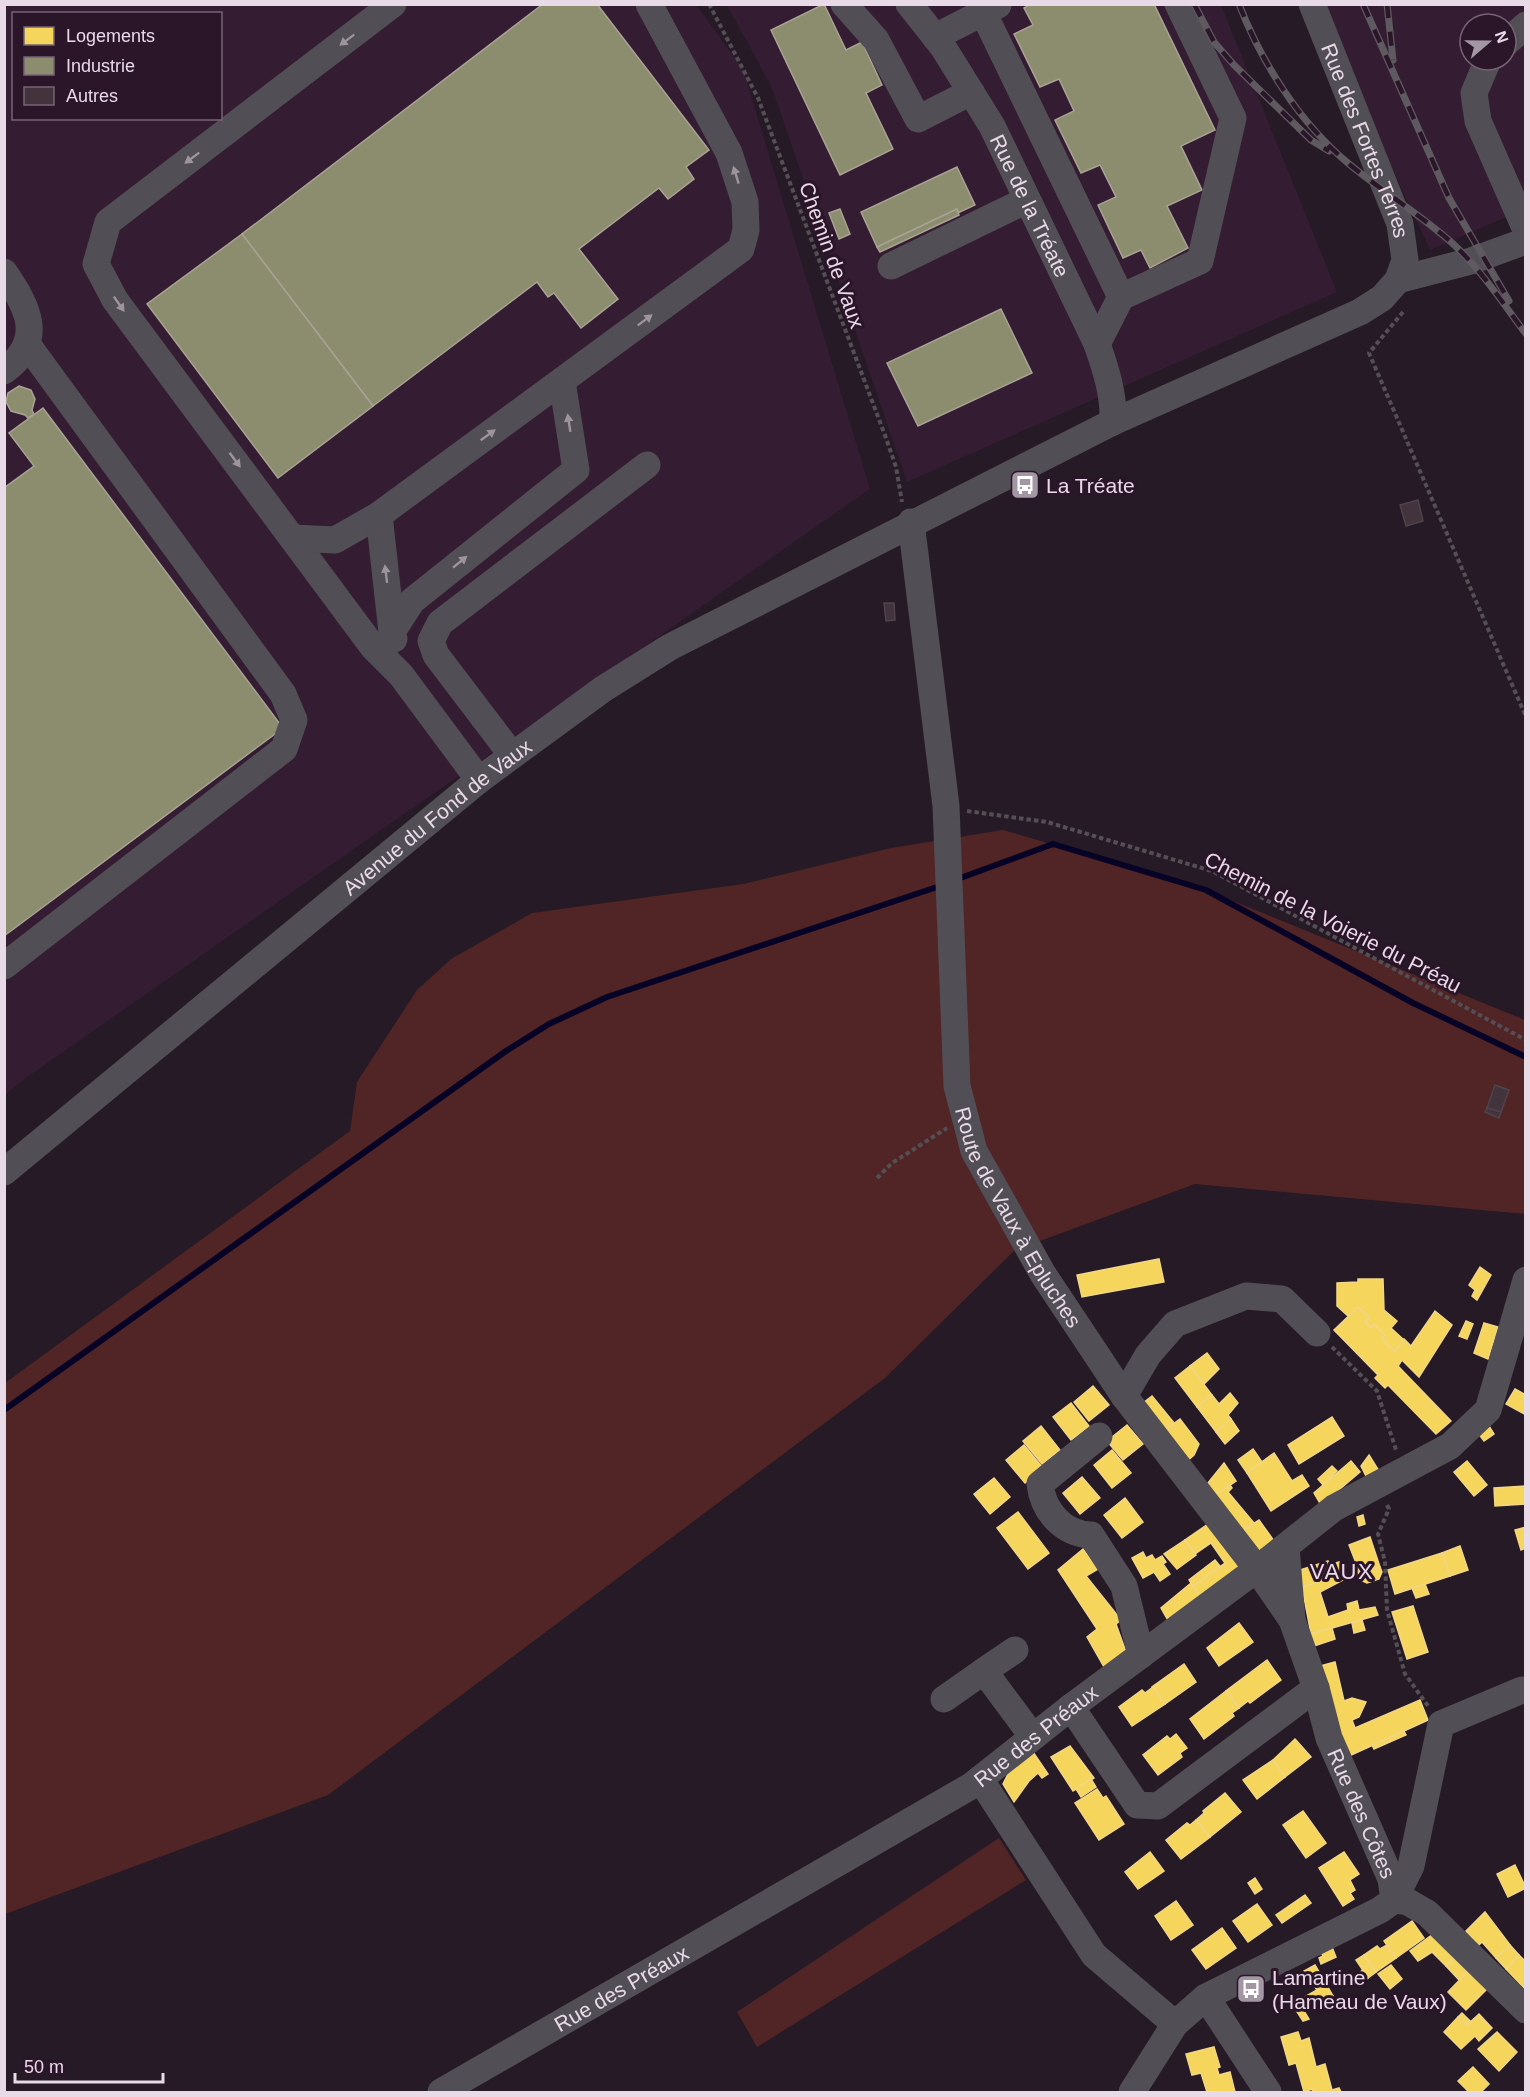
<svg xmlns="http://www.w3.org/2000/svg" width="1530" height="2097" font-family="Helvetica,sans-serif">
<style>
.built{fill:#341c33;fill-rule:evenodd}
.green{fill:#512425}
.homes{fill:#f6d55c;stroke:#f2d686;stroke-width:1.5}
.industry{fill:#8c8c6e;stroke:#a8a393;stroke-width:1.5}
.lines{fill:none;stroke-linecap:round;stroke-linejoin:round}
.stream{stroke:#070326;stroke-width:6}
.building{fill:#42333d;stroke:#4f444c;stroke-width:1.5}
.path{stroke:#544f55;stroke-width:4;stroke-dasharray:4.5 3;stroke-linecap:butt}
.minor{stroke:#524e55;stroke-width:27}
.rail-casing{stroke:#5f5960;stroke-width:7}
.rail{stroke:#2a1529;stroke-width:4.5;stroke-dasharray:14;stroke-linecap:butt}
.oneway{fill:#9e949e}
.labels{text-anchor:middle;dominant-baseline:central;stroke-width:6;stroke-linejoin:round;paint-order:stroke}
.street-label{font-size:21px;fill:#e9dae8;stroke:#2a1529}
.poi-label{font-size:21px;fill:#e9dae8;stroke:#2a1529;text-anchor:start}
.neighbourhood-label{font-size:22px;letter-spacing:1.5px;fill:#e9dae8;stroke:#2a1529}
</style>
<rect width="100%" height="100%" fill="#251a25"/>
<g class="built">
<path d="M5,5H696L743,69L870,489L23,1080L5,1095ZM14,14H220V118H14Z"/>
<polygon points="727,5 1221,5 1337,292 907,482 772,88"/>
<path d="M1317,5H1525V209L1430,250ZM1470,24H1506V60H1470Z"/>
</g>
<g class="green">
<polygon points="1003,830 1199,887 1525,1020 1525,1214 1195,1184 1015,1250 885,1378 328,1795 5,1914 5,1383 350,1131 357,1082 417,990 451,959 532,913 743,884 891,848"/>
<polygon points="999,1838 1026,1880 757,2047 737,2012"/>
</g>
<g class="homes">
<polygon points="1159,1259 1164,1282 1082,1297 1077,1275"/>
<polygon points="1480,1267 1491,1275 1477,1300 1472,1296 1475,1290 1469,1285"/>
<polygon points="1358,1279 1383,1279 1384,1310 1397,1321 1391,1328 1404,1340 1395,1352 1381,1338 1385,1335 1374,1324 1371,1328 1365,1322 1369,1318 1358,1307 1348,1316 1337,1306 1337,1283 1358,1282"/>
<polygon points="1358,1307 1369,1318 1365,1322 1371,1328 1374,1324 1385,1335 1381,1338 1395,1352 1404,1339 1411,1346 1435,1311 1452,1325 1419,1377 1402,1360 1398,1366 1451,1421 1436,1434 1388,1385 1385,1388 1375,1378 1378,1375 1334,1330"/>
<polygon points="1466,1321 1473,1324 1467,1339 1459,1336"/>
<polygon points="1484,1323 1498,1327 1488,1359 1474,1353"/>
<polygon points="1207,1353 1219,1369 1204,1384 1190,1366"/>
<polygon points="1190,1366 1212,1395 1197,1407 1175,1378"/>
<polygon points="1093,1386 1109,1405 1089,1421 1074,1402"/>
<polygon points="1515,1389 1526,1395 1526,1415 1506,1404"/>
<polygon points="1230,1393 1238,1403 1228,1415 1231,1419 1216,1432 1197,1407 1212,1395 1219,1404"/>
<polygon points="1152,1396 1174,1423 1161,1433 1139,1406"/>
<polygon points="1071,1403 1089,1426 1071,1440 1053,1417"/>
<polygon points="1332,1417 1344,1436 1299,1464 1288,1445"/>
<polygon points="1484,1418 1494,1434 1484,1441 1475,1429"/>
<polygon points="1180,1419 1199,1444 1194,1455 1185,1463 1161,1433"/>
<polygon points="1231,1419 1239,1431 1225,1444 1216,1432"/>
<polygon points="1127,1425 1143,1444 1123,1460 1107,1441"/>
<polygon points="1041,1426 1060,1450 1042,1464 1023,1441"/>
<polygon points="1024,1445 1043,1468 1025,1483 1006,1460"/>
<polygon points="1253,1449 1262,1462 1247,1473 1238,1460"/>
<polygon points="1112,1450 1131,1473 1112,1488 1094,1465"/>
<polygon points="1274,1453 1292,1481 1302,1475 1309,1486 1271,1511 1247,1473"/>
<polygon points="1369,1455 1379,1471 1367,1478 1361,1466"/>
<polygon points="1351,1461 1360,1472 1321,1505 1314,1493"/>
<polygon points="1467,1461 1487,1485 1474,1496 1454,1472"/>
<polygon points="1224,1463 1236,1481 1213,1497 1208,1483"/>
<polygon points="1332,1466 1337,1471 1323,1485 1318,1479"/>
<polygon points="1082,1477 1100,1498 1080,1514 1063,1493"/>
<polygon points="994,1478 1010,1497 990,1514 974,1494"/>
<polygon points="1230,1485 1232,1488 1228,1492 1254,1523 1241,1532 1213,1497"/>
<polygon points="1526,1486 1526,1504 1495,1506 1494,1488"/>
<polygon points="1125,1498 1143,1522 1122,1538 1104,1515"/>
<polygon points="1018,1512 1049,1553 1028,1569 997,1528"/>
<polygon points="1363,1515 1365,1524 1359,1526 1357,1517"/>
<polygon points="1259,1520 1277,1545 1259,1558 1241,1532"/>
<polygon points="1211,1522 1247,1567 1203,1600 1193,1586 1225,1563 1211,1543 1195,1554 1185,1540"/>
<polygon points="1526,1527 1526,1548 1521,1550 1515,1530"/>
<polygon points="1370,1537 1380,1567 1360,1573 1349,1545"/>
<polygon points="1185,1540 1196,1555 1177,1569 1164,1554"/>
<polygon points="1460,1546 1468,1570 1450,1576 1442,1553"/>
<polygon points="1083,1549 1098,1569 1086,1576 1121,1620 1116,1624 1126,1652 1104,1667 1087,1637 1097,1629 1058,1570"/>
<polygon points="1143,1552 1146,1558 1152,1555 1155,1560 1162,1556 1166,1562 1163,1564 1170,1574 1160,1581 1154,1572 1143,1578 1132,1558"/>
<polygon points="1442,1553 1450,1576 1395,1594 1388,1570"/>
<polygon points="1215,1560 1220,1566 1193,1586 1189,1580"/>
<polygon points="1328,1561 1330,1565 1339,1562 1343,1574 1302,1587 1300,1570"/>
<polygon points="1380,1567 1382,1572 1379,1579 1367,1583 1360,1580 1357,1570 1360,1573"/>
<polygon points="1343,1574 1345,1579 1320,1592 1328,1617 1348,1610 1347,1604 1357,1601 1359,1610 1375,1607 1378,1615 1311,1634 1302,1587"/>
<polygon points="1191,1583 1203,1600 1170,1624 1161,1608"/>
<polygon points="1425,1584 1429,1594 1416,1598 1412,1588"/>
<polygon points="1413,1606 1428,1652 1407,1659 1392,1612"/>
<polygon points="1362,1620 1365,1630 1354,1633 1352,1623"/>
<polygon points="1239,1623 1253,1642 1219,1666 1207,1648"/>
<polygon points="1332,1628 1335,1639 1314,1646 1311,1634"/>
<polygon points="1267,1660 1281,1680 1250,1703 1248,1701 1239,1708 1226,1691"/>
<polygon points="1335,1662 1344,1701 1352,1698 1366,1702 1359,1717 1352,1720 1355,1728 1420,1700 1428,1720 1347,1757 1320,1666"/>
<polygon points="1184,1664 1196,1682 1165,1704 1152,1687"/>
<polygon points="1153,1687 1165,1704 1132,1726 1119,1707 1142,1690 1145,1693"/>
<polygon points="1226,1691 1239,1708 1232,1713 1234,1716 1204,1739 1190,1719"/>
<polygon points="1404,1731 1406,1735 1374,1749 1372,1745"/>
<polygon points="1176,1734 1187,1748 1180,1753 1182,1757 1158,1775 1143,1755 1167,1736 1170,1739"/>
<polygon points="1295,1739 1311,1757 1285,1777 1273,1760"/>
<polygon points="1070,1746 1094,1778 1073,1791 1051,1757"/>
<polygon points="1033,1752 1048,1774 1042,1778 1038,1773 1029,1781 1014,1802 1003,1784 1011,1768"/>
<polygon points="1273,1760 1285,1777 1257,1799 1243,1780"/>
<polygon points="1091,1779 1096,1787 1081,1797 1076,1789"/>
<polygon points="1097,1789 1103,1798 1106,1796 1124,1824 1099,1840 1075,1803"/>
<polygon points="1225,1793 1241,1812 1210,1837 1196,1820 1204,1813 1203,1811"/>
<polygon points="1303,1811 1326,1843 1306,1858 1283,1825"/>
<polygon points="1196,1820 1210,1837 1181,1859 1166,1840 1187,1823 1190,1825"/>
<polygon points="1150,1852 1164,1871 1138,1889 1125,1872"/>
<polygon points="1344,1852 1359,1874 1350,1880 1355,1890 1350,1893 1354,1899 1343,1906 1319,1868"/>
<polygon points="1515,1865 1526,1888 1508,1897 1497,1874"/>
<polygon points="1255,1878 1262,1889 1255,1894 1248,1883"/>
<polygon points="1305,1895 1311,1903 1282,1923 1276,1915"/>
<polygon points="1176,1901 1193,1925 1171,1940 1155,1916"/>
<polygon points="1257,1904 1272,1925 1248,1942 1233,1921"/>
<polygon points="1485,1912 1510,1945 1496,1958 1482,1942 1479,1945 1466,1931"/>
<polygon points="1412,1921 1424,1938 1396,1958 1384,1941"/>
<polygon points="1222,1928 1236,1948 1206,1969 1192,1950"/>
<polygon points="1436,1932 1458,1954 1446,1966 1432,1952 1418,1961 1410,1951"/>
<polygon points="1330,1942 1336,1957 1321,1964 1319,1958 1323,1956 1319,1948"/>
<polygon points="1387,1945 1396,1958 1376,1972 1364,1955 1377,1946 1380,1949"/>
<polygon points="1510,1945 1519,1955 1506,1969 1496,1958"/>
<polygon points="1458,1954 1472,1967 1459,1980 1446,1966"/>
<polygon points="1364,1955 1376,1972 1368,1978 1356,1960"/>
<polygon points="1519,1955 1524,1960 1526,1958 1526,1990 1506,1969"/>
<polygon points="1315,1965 1333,1996 1304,2011 1309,2019 1303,2021 1292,2004 1317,1990 1304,1971"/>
<polygon points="1391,1965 1402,1979 1390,1989 1378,1974"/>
<polygon points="1472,1967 1490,1986 1466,2010 1448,1992"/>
<polygon points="1363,1970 1368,1978 1363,1982 1357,1974"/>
<polygon points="1333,1996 1336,2002 1324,2010 1321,2003"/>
<polygon points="1462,2013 1471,2022 1467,2025 1458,2017"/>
<polygon points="1479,2014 1492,2028 1479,2041 1475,2036 1461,2049 1444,2032 1458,2017 1467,2025"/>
<polygon points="1298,2032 1301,2041 1309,2038 1316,2067 1325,2064 1332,2090 1339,2088 1341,2092 1313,2092 1312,2089 1304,2092 1296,2063 1289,2065 1281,2037"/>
<polygon points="1497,2032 1517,2052 1499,2071 1478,2049"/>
<polygon points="1214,2047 1220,2067 1217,2068 1219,2075 1230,2072 1235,2092 1207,2092 1201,2073 1192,2075 1186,2054"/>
<polygon points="1473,2067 1489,2084 1481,2092 1469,2092 1458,2081"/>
</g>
<g class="industry">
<polygon points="543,4 597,4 709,150 686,167 694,179 668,199 659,188 579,249 618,299 581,328 554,293 548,297 537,282 373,406 242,234"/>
<polygon points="824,4 846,50 862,42 882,85 866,93 893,149 840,175 771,30"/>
<polygon points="1031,4 1154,4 1215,130 1181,146 1202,190 1167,206 1188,248 1150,268 1141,250 1123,258 1098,205 1116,197 1100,165 1081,173 1055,120 1074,111 1059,79 1040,87 1014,34 1033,25 1024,8"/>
<polygon points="957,167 975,205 958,213 957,209 877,247 861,212"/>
<polygon points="840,209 850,234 839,239 829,213"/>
<polygon points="957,209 959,215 880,252 877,247"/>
<polygon points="242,234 373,406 278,478 147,304"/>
<polygon points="1001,309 1032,373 918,426 887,363"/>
<polygon points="19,386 31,390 35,399 32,410 34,414 28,418 25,415 11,411 6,402 8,393"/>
<polygon points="43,408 283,728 4,936 4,488 34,466 9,433"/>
</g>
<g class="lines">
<g class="stream">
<polyline points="955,880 1053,844 1206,890 1413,1003 1526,1057"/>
<polyline points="4,1410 506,1051 549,1024 607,997 943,885"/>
</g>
</g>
<g class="building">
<polygon points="1418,500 1423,521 1406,526 1400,505"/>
<polygon points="884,603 894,603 895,620 886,621"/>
<polygon points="1495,1085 1509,1090 1501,1112 1487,1108"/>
<polygon points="1487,1108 1501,1112 1499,1118 1485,1112"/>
</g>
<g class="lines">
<g class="path">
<polyline points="709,4 758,98 886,438 896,467 902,502"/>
<polyline points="1403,312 1369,353 1526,717"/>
<polyline points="967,811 1047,822 1212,871 1526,1040"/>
<polyline points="877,1178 892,1163 947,1128"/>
<polyline points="1332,1347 1377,1391 1396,1450"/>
<polyline points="1387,1505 1389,1509 1378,1534 1385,1562 1387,1610 1405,1674 1428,1706"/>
</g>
<g class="minor">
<polyline points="393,4 108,222 96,264 115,300 373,647 401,675 479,780"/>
<polyline points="844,4 876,40 918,119 971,92"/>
<path id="s1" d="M909,4L943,47L992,126L1097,344C1106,370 1114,394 1113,422"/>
<path id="s2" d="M1312,4L1400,224L1405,260L1398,280"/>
<polyline points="983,12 1121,297"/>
<polyline points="935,37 998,5"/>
<polyline points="1506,43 1526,25"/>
<polyline points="1488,60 1474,93 1478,121 1526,230"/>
<polyline points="891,266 1027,200"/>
<path d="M4,272C28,307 46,340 4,371"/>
<polyline points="1097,344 1121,297 1200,261 1233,118 1178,4"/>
<path id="s3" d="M911,522L946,806L957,1086L974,1151L1043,1274L1124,1396L1257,1569L1292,1620L1316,1688L1329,1738L1391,1879L1394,1900"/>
<polyline points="293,538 335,540 379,515"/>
<polyline points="392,632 379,515 741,249 746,230 745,202 729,153 649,4"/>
<polyline points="394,639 392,632 412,601 576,470 562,381"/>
<polyline points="512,755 436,655 431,641 440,623 647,465"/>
<polyline points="4,966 284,749 294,720 283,694 27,344"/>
<path id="s4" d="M4,1172L479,780L603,689L670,647L1113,422L1360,312L1382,298L1398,280L1471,261L1526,241"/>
<polyline points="1124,1396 1148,1355 1175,1324 1246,1296 1282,1299 1317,1333"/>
<path d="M1099,1436L1040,1484C1043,1511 1063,1534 1091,1535L1124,1586L1141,1655"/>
<polyline points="1286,1547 1292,1619"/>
<polyline points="1015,1650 984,1671 1033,1737"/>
<polyline points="944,1699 984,1671"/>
<polyline points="1071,1707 1137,1805 1158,1806 1316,1688"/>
<polyline points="980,1779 1094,1955 1175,2024"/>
<polyline points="1394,1900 1408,1902 1427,1913 1526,2010"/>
<polyline points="1206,1997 1268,2092"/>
<path id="s5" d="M441,2092L971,1786L1071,1707L1257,1569L1334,1508L1450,1446L1488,1410L1526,1280"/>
<polyline points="1132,2092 1175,2024 1206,1997 1380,1910 1394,1900 1411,1866 1441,1724 1522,1690"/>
</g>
<g class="rail-casing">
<g id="rail">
<polyline points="1194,4 1214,42 1234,65 1311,140 1329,151"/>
<path d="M1239,4C1262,64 1300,123 1349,164C1382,191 1419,214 1451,242C1480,268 1502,302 1526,334"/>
<polyline points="1363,4 1449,198 1509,301"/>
<polyline points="1387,4 1393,60"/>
</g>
</g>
<use href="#rail" class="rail"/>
</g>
<defs><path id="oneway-solid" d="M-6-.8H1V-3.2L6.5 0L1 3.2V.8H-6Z" transform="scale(1.5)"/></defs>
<g class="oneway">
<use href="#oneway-solid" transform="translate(347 40) rotate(143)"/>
<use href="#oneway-solid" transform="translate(192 158) rotate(143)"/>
<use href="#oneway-solid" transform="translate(736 175) rotate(-107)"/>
<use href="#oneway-solid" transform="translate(119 304) rotate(55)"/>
<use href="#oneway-solid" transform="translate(645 320) rotate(-37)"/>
<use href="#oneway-solid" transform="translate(569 423) rotate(-99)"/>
<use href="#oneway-solid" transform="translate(488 435) rotate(-36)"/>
<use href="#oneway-solid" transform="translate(235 460) rotate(53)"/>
<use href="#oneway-solid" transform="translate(460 562) rotate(-39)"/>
<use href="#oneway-solid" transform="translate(386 574) rotate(-97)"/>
</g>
<defs>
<g id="bus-square" transform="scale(1.5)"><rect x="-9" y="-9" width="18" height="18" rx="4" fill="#a497a4" stroke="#2a1529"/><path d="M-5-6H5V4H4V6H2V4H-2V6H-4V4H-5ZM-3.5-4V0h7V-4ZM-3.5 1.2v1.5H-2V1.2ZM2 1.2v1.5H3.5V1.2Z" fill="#fff"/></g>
</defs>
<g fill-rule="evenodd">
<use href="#bus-square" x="1025" y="485"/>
<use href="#bus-square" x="1251" y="1989"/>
</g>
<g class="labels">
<g class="street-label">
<text stroke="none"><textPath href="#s2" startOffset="147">Rue des Fortes Terres</textPath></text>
<text stroke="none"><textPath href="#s1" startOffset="236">Rue de la Tréate</textPath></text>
<text transform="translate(832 255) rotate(70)">Chemin de Vaux</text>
<text stroke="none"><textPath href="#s4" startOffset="560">Avenue du Fond de Vaux</textPath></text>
<text transform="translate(1333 922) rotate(27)">Chemin de la Voierie du Préau</text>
<text stroke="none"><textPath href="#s3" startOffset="712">Route de Vaux à Epluches</textPath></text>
<text stroke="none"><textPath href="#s5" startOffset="694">Rue des Préaux</textPath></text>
<text stroke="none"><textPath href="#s3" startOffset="1407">Rue des Côtes</textPath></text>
<text stroke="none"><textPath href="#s5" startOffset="208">Rue des Préaux</textPath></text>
</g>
<g class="poi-label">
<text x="1046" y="485">La Tréate</text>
<text x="1272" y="1977">Lamartine<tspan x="1272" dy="24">(Hameau de Vaux)</tspan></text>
</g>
<g class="neighbourhood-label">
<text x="1342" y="1571">VAUX</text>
</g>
</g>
<rect width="1530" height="2097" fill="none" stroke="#e9dae8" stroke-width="12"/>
<rect x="12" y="12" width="210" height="108" fill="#2a1529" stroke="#766475" stroke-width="1.5"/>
<rect x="24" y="27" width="30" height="18" fill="#f6d55c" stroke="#766475" stroke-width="1.5"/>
<text x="66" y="42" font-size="18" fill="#e9dae8">Logements</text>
<rect x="24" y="57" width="30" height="18" fill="#8c8c6e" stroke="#766475" stroke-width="1.5"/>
<text x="66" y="72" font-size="18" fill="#e9dae8">Industrie</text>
<rect x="24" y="87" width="30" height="18" fill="#42333d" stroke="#766475" stroke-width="1.5"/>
<text x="66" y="102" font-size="18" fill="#e9dae8">Autres</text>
<g transform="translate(1488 42) rotate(70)"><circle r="28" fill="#2a1529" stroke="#766475" stroke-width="1.5"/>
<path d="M0-4.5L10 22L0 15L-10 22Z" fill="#a497a4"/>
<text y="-9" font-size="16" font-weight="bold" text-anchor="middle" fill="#e9dae8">N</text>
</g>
<path d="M15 2073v9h148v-9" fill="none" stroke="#e9dae8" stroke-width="3"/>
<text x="24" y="2073" font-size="18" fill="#e9dae8" stroke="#2a1529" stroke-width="4.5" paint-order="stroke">50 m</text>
</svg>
